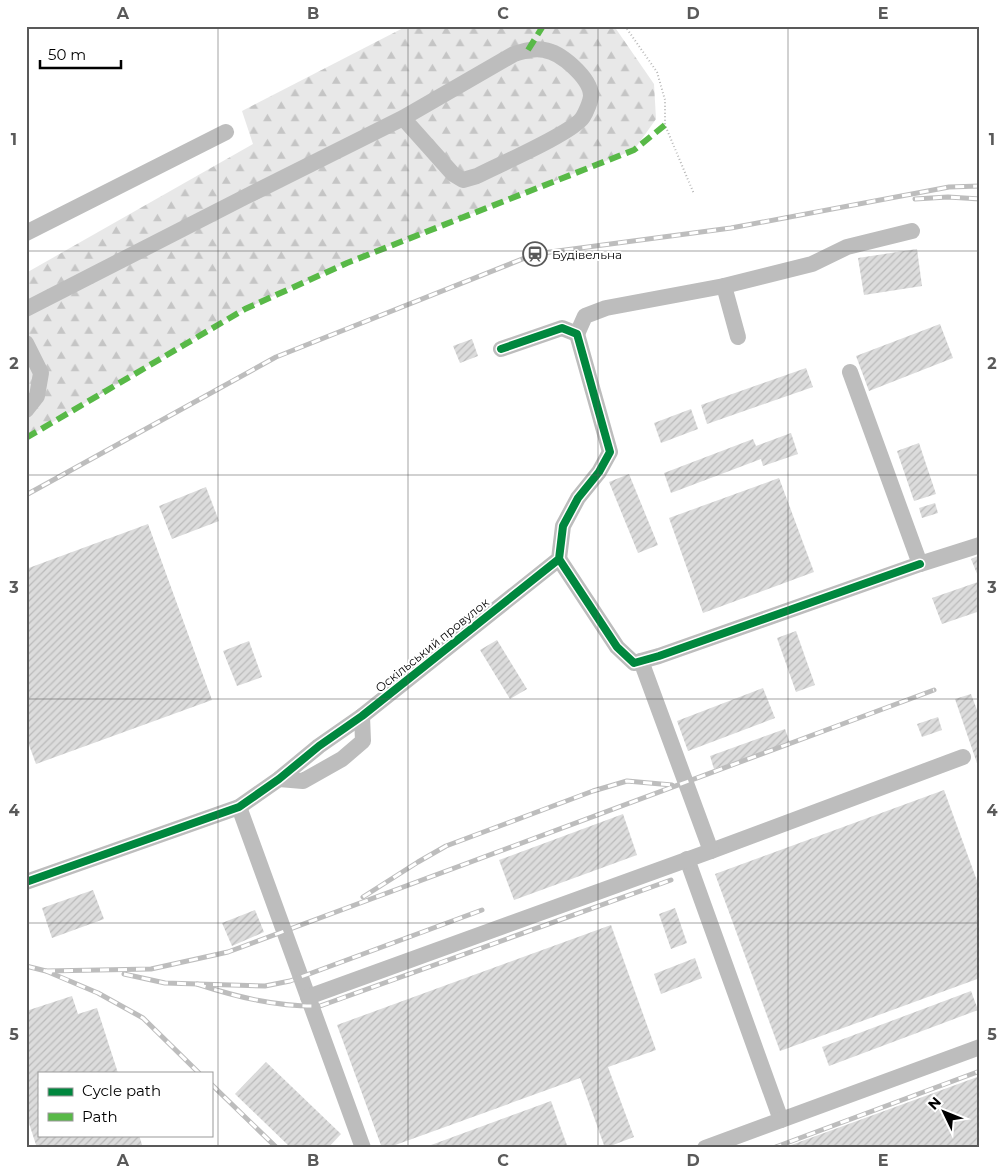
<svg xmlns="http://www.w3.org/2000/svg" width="1006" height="1174" font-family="Montserrat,sans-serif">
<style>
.forest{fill:url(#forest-firs)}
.building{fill:url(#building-hatch)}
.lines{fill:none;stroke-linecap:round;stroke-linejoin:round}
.path{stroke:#b8b8b8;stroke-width:2;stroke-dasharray:1 2.5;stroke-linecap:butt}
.minor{stroke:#bdbdbd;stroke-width:16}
.rail-casing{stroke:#bdbdbd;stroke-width:5}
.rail{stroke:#fff;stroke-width:3;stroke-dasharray:9;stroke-linecap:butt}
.quiet{stroke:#58b947;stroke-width:6;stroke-dasharray:12 6;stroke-linecap:butt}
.cycleway-casing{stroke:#fff;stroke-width:11}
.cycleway{stroke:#00873e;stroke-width:8}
.grid{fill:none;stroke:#595959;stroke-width:1;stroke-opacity:0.55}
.labels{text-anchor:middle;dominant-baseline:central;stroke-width:4;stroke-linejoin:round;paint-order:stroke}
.poi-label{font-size:12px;fill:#000;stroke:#fff;text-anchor:start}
.street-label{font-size:12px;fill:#000;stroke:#fff}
.neatline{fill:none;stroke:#595959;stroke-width:2}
.grid-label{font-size:16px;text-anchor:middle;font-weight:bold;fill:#595959}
</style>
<defs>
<pattern id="forest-firs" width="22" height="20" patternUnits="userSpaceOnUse" patternTransform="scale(1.25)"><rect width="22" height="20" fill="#e8e8e8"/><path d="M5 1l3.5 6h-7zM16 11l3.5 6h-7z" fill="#c5c5c5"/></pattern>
<pattern id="building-hatch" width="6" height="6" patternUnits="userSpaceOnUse" patternTransform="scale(1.25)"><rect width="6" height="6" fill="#dcdcdc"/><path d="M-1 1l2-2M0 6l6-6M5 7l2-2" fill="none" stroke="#bbb"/></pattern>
</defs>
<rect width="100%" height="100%" fill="#fff"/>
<polygon class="forest" points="407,26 614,26 654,84 656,119 634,150 347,263 245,309 26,438 26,273 253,144 242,111"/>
<g class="building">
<polygon points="917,249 922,286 864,295 858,258"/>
<polygon points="940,324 953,358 869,391 856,356"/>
<polygon points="472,339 478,356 460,363 453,346"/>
<polygon points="806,368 813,387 707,424 701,405"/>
<polygon points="691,409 698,429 661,443 654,423"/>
<polygon points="791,433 798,454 763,466 761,459 671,493 664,473 753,439 756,446"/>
<polygon points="919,443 936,494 914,501 897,451"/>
<polygon points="629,474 658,545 638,553 609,482"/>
<polygon points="779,478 814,572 703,613 669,518"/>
<polygon points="206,487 219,521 172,539 159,506"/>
<polygon points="935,503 938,513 922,518 919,508"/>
<polygon points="148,524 212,700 36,764 26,737 26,569"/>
<polygon points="980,555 980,581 971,559"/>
<polygon points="978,582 980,588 980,611 942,624 932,598"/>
<polygon points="796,631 815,685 796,692 777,638"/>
<polygon points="497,640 527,689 510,699 480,650"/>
<polygon points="249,641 262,677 237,686 223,651"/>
<polygon points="763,688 775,718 688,751 677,721"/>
<polygon points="971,694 980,718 979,769 955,699"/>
<polygon points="938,717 942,730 922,737 917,724"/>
<polygon points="785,729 790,743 714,769 710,756"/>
<polygon points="944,790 980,889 980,978 780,1051 715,874"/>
<polygon points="623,814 637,855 514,900 499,860"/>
<polygon points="93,890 104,919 52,938 42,908"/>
<polygon points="675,908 687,943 671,949 659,914"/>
<polygon points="255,910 264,932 232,946 222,923"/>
<polygon points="611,925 656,1050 608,1067 634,1137 605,1148 580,1078 387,1148 382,1148 337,1025"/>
<polygon points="695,958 702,978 661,994 654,974"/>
<polygon points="971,991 978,1010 829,1066 822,1047"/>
<polygon points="72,996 78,1014 97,1008 118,1073 39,1073 39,1135 139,1135 143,1148 37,1148 26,1114 26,1011"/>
<polygon points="266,1062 341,1134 328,1148 291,1148 235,1094"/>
<polygon points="980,1076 980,1148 783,1148"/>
<polygon points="551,1101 568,1148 423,1148"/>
</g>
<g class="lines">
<polyline class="path" points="625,26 657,72 665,100 665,125 694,194"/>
<g class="minor">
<polyline points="26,233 226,132"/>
<polyline points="724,286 738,337"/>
<path d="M26,309L245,197L403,118L514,54C524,51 534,48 544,50C561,52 590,78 591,95C591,101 586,112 583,117C573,133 498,165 477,176L463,180L453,174L403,118"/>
<polyline points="577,334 585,316 606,308 724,286 812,264 847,247 912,231"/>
<polyline points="26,343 41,373 37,396 26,410"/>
<polyline points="501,349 562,328 577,334"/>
<polyline points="850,372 920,564"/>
<polyline points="559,559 617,647 634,663 659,656 920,564 980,545"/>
<polyline points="279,779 303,781 342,759 363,741 362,716"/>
<polyline points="239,807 363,1148"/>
<polyline points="711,851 963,757"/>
<polyline points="687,859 781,1120"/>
<polyline points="26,882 239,807 279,779 319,746 362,716 559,559 563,526 578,498 599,472 610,452 577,334"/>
<polyline points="308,997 711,851 641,661"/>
<polyline points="705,1148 980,1047"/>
</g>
<g class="rail-casing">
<g id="rail">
<polyline points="915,199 948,197 980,199"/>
<polyline points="26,495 276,357 535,254 731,228 949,187 980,186"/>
<polyline points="363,897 418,862 446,846 593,791 627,781 672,785"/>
<polyline points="26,966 46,971 98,993 143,1018 199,1073"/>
<polyline points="46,971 151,969 228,952 934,690"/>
<polyline points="124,974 165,983 265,986 290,981 482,910"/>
<path d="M197,984C237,997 277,1007 320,1006L671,880"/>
<polyline points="211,1084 277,1148"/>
<polyline points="773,1148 980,1071"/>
</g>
</g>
<use href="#rail" class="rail"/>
<g class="quiet">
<polyline points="528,50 543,26"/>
<polyline points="26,438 245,309 347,263 634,150 665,125"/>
</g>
<g class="cycleway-casing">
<g id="cycleway">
<polyline points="559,559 617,647 634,663 659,656 920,564"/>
<polyline points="26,882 239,807 279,779 319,746 362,716 559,559 563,526 578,498 599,472 610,452 577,334 562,328 501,349"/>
</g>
</g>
<use href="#cycleway" class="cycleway"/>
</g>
<path class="grid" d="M218,26V1148M408,26V1148M598,26V1148M788,26V1148M26,251H980M26,475H980M26,699H980M26,923H980"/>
<defs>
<g id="station-ring" transform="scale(1.25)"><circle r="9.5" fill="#fff" stroke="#595959" stroke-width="1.5"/><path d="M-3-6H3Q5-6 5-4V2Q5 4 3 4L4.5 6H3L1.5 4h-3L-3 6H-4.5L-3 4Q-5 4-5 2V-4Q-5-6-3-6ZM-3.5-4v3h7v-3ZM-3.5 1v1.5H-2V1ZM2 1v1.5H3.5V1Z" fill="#595959"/></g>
</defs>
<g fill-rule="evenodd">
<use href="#station-ring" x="535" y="254"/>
</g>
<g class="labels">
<g class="poi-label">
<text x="552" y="254">Будівельна</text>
</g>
<g class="street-label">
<text transform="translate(432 645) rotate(-39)">Оскільський провулок</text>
</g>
</g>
<rect width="1006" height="1174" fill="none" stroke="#ffffff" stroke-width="55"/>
<rect x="38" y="1072" width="175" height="65" fill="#ffffff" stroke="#999999"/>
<rect x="48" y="1088" width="25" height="8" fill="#00873e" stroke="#999999"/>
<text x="82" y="1096" font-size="15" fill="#000000">Cycle path</text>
<rect x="48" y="1113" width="25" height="8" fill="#58b947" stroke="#999999"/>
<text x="82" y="1122" font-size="15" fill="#000000">Path</text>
<g transform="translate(944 1112) rotate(313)" stroke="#ffffff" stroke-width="4" paint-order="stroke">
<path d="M0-4L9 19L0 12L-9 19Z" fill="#000000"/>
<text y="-8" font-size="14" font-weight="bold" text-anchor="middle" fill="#000000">N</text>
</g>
<path d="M40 60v8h81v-8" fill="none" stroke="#000000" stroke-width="2.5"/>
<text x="48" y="60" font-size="15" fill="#000000" stroke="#ffffff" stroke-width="4" paint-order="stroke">50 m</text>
<rect x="28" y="28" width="950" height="1118" class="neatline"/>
<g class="grid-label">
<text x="123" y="19">A</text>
<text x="313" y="19">B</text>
<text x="503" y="19">C</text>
<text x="693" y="19">D</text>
<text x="883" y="19">E</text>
<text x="14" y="145">1</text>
<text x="992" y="145">1</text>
<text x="14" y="369">2</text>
<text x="992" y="369">2</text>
<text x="14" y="593">3</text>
<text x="992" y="593">3</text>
<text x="14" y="816">4</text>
<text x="992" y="816">4</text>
<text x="14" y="1040">5</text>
<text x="992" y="1040">5</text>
<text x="123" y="1166">A</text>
<text x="313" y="1166">B</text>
<text x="503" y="1166">C</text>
<text x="693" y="1166">D</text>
<text x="883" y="1166">E</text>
</g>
</svg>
